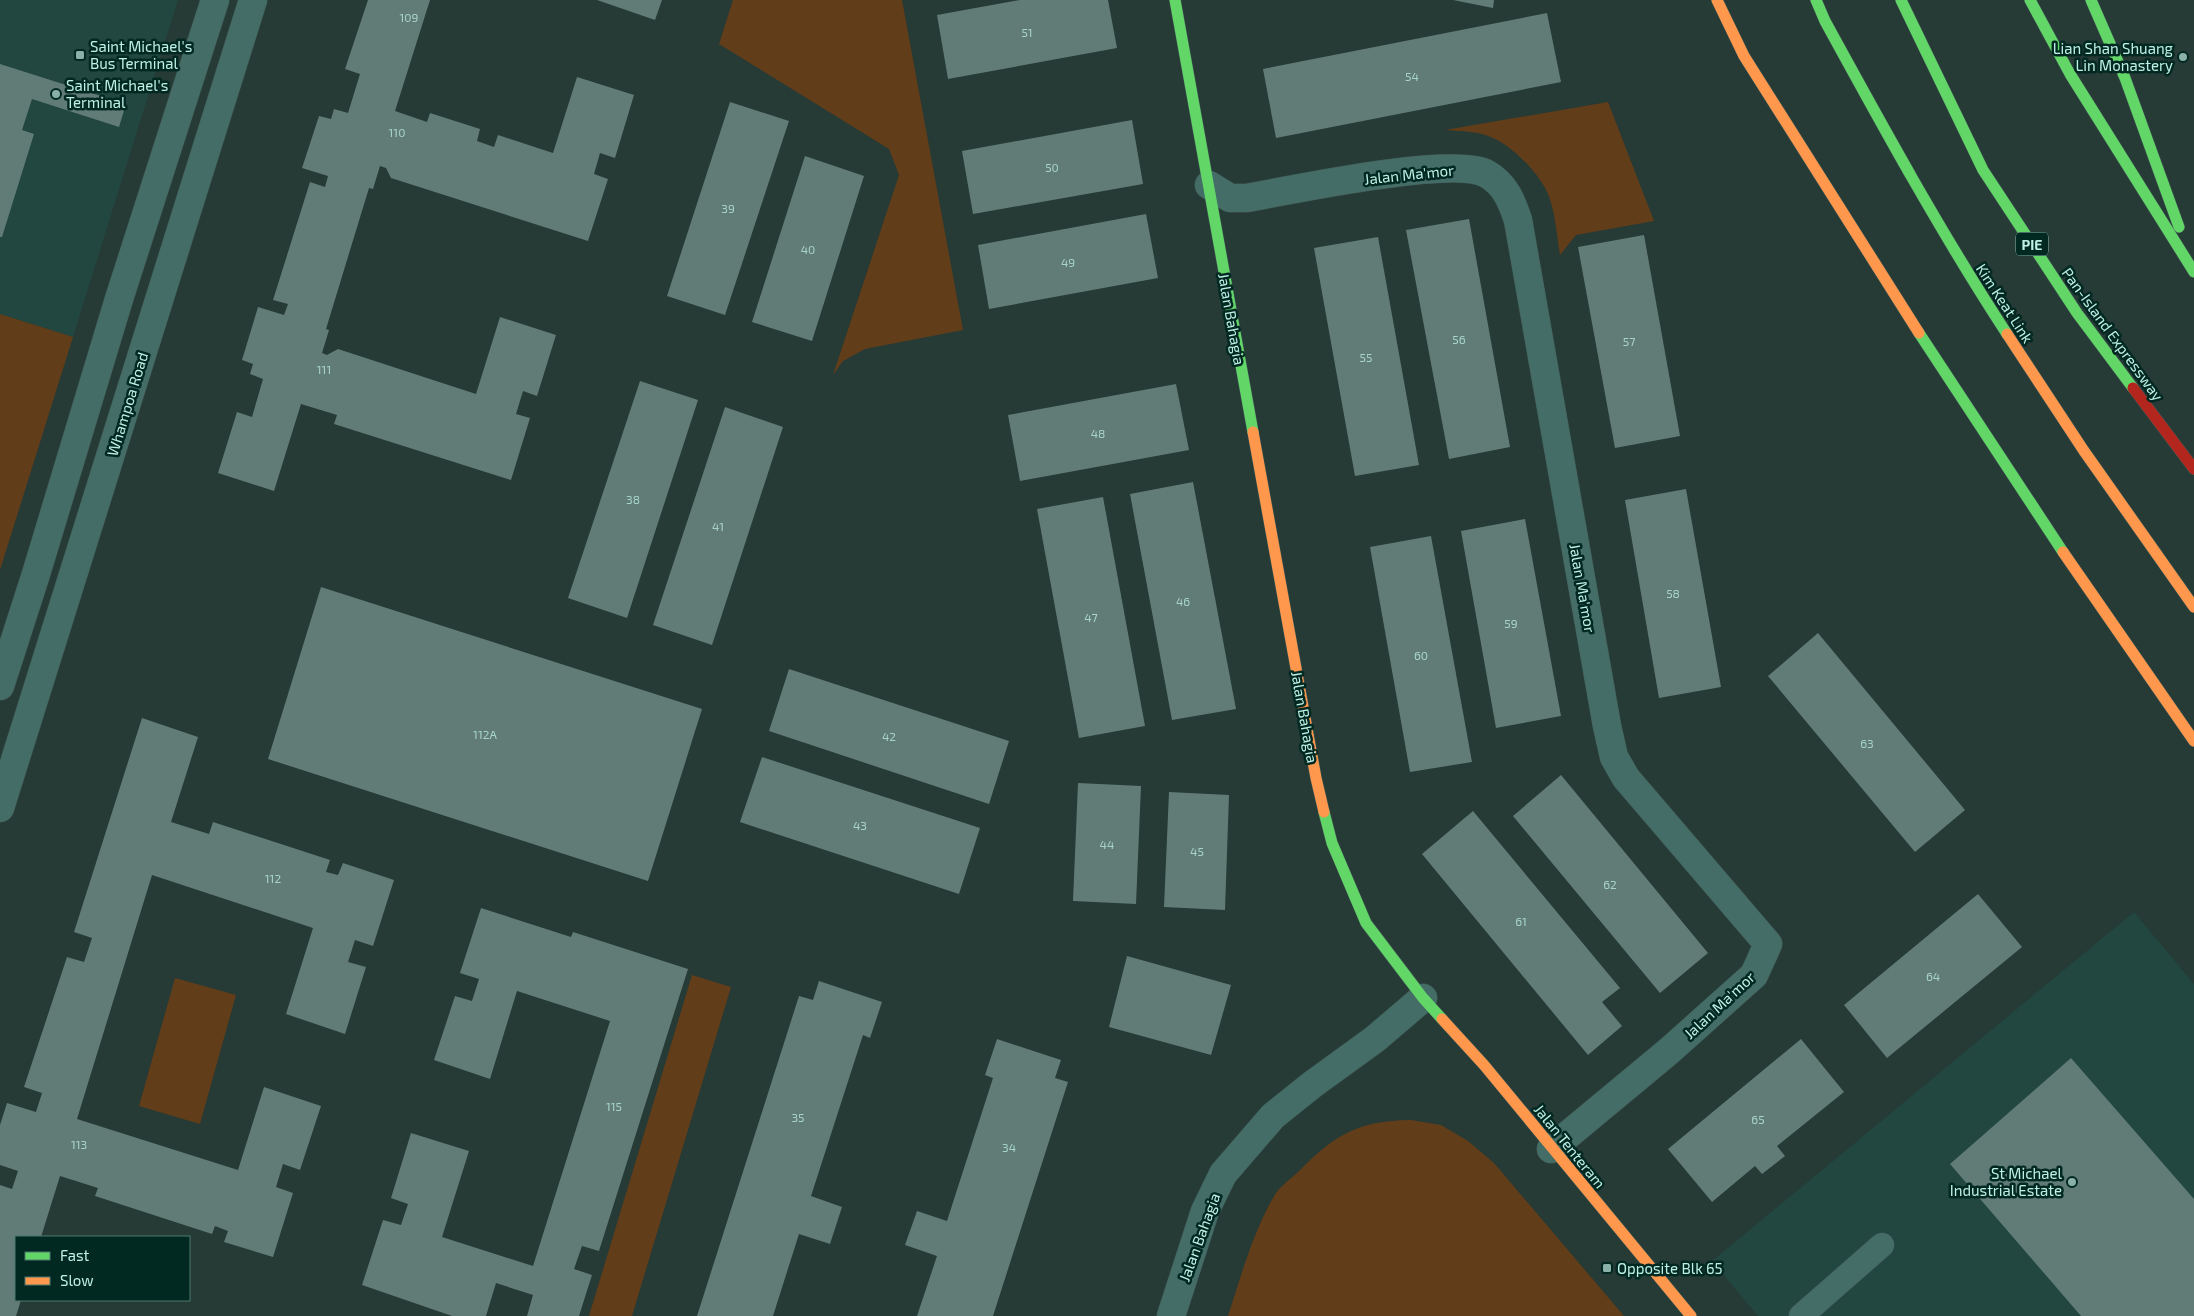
<svg xmlns="http://www.w3.org/2000/svg" width="2194" height="1316" font-family="'Exo 2',sans-serif">
<style>
.built{fill:#224740}
.green{fill:#623d19}
.building{fill:#617c76}
.lines{fill:none;stroke-linecap:round;stroke-linejoin:round}
.lane-casing{stroke:#415a55;stroke-width:25}
.street-casing{stroke:#415a55;stroke-width:29}
.fast-casing{stroke:#415a55;stroke-width:12}
.slow-casing{stroke:#415a55;stroke-width:12}
.jam-casing{stroke:#415a55;stroke-width:12}
.lane{stroke:#436d66;stroke-width:24}
.street{stroke:#436d66;stroke-width:28}
.fast{stroke:#63d668;stroke-width:11}
.slow{stroke:#ff974d;stroke-width:11}
.jam{stroke:#b3261e;stroke-width:11}
.poi-dot{fill:#89b1a8;stroke:#022822;stroke-width:2}
.labels{text-anchor:middle;dominant-baseline:central;stroke-width:5;stroke-linejoin:round;paint-order:stroke}
.number-label{font-size:12px;fill:#a7d4c9}
.shield{fill:#022822;stroke:#86b5aa;stroke-width:1}
.shield-label{font-size:14px;font-weight:bold;fill:#bef1e5}
.poi-label{font-size:15px;fill:#bef1e5;stroke:#022822;text-anchor:start}
.street-label{font-size:15px;fill:#bef1e5;stroke:#022822}
</style>
<rect width="100%" height="100%" fill="#263a36"/>
<g class="built">
<polygon points="0,0 178,0 73,337 0,314"/>
<polygon points="2134,912 2194,984 2194,1316 1758,1316 1712,1261"/>
</g>
<g class="green">
<polygon points="733,0 902,0 963,330 865,349 843,361 833,375 899,175 889,149 719,44"/>
<path d="M1608,102L1654,221L1576,235L1560,255C1557,237 1555,210 1548,194C1539,173 1510,143 1488,136C1474,131 1459,131 1445,130Z"/>
<polygon points="0,314 73,337 0,570"/>
<polygon points="692,975 731,987 632,1316 589,1316"/>
<polygon points="175,978 236,995 200,1124 139,1106"/>
<path d="M1411,1120L1441,1125L1468,1141L1494,1163L1624,1316H1228C1241,1276 1252,1235 1273,1198C1278,1188 1289,1180 1297,1173C1335,1135 1356,1121 1411,1120Z"/>
</g>
<g class="building">
<polygon points="368,0 430,0 395,111 427,122 430,113 480,129 477,141 494,147 498,135 553,153 577,77 634,95 615,158 600,153 594,174 608,179 588,241 391,178 386,168 380,166 373,189 369,188 326,329 329,330 322,353 327,355 338,349 476,394 500,317 556,335 537,396 523,391 516,414 530,418 511,480 334,424 337,415 301,404 274,491 218,473 237,412 252,417 263,379 250,374 253,364 242,360 258,307 284,315 288,304 273,300 310,182 325,187 328,176 302,168 319,116 331,119 334,109 348,113 360,74 345,69"/>
<polygon points="597,0 662,0 655,20"/>
<polygon points="1020,0 1108,0 1117,48 948,79 937,15"/>
<polygon points="1453,0 1494,0 1493,8"/>
<polygon points="1547,13 1561,82 1276,138 1263,69"/>
<polygon points="0,64 126,104 119,127 32,99 22,130 34,134 2,237 0,237"/>
<polygon points="730,102 789,121 725,315 667,296"/>
<polygon points="1132,120 1143,184 973,214 962,151"/>
<polygon points="805,156 864,176 812,341 752,322"/>
<polygon points="1146,214 1158,278 989,309 978,245"/>
<polygon points="1469,219 1510,447 1449,459 1406,230"/>
<polygon points="1644,235 1680,436 1615,448 1578,247"/>
<polygon points="1378,237 1419,465 1355,476 1314,248"/>
<polygon points="640,381 698,400 627,618 568,598"/>
<polygon points="1176,384 1189,450 1020,481 1008,415"/>
<polygon points="725,407 783,427 712,645 653,625"/>
<polygon points="1193,482 1236,709 1172,720 1130,494"/>
<polygon points="1686,489 1721,687 1659,698 1625,500"/>
<polygon points="1103,497 1145,726 1079,738 1037,509"/>
<polygon points="1525,519 1561,716 1496,728 1461,531"/>
<polygon points="1431,536 1472,762 1410,772 1370,547"/>
<polygon points="321,587 702,709 648,881 268,759"/>
<polygon points="1818,633 1965,810 1915,852 1768,676"/>
<polygon points="789,669 1009,741 989,804 769,731"/>
<polygon points="142,718 198,737 171,822 209,834 213,822 330,860 326,872 338,875 343,863 394,880 373,946 355,940 348,962 366,967 345,1034 286,1014 313,928 152,875 77,1119 238,1170 264,1087 321,1106 300,1170 283,1164 276,1187 293,1193 273,1257 224,1242 228,1231 215,1226 212,1234 95,1196 98,1188 60,1176 41,1237 16,1237 16,1300 21,1300 16,1316 0,1316 0,1185 12,1189 18,1171 0,1165 0,1125 7,1103 36,1112 42,1093 24,1087 67,957 84,962 92,938 74,932"/>
<polygon points="762,757 980,828 959,894 740,822"/>
<polygon points="1561,775 1708,953 1660,993 1513,816"/>
<polygon points="1078,783 1141,786 1136,904 1073,901"/>
<polygon points="1169,792 1229,795 1225,910 1164,907"/>
<polygon points="1473,811 1620,988 1602,1002 1622,1026 1588,1055 1422,854"/>
<polygon points="1978,894 2022,947 1887,1058 1844,1005"/>
<polygon points="481,908 571,937 573,932 688,969 599,1251 582,1246 574,1269 592,1275 579,1316 527,1316 533,1295 496,1283 486,1316 452,1316 362,1285 383,1220 401,1225 408,1204 391,1198 411,1133 469,1151 442,1237 533,1266 610,1021 517,991 490,1079 434,1060 455,996 472,1001 479,979 460,973"/>
<polygon points="1127,956 1231,985 1211,1055 1109,1027"/>
<polygon points="819,981 882,1002 870,1038 863,1035 811,1196 842,1207 830,1244 799,1234 773,1316 697,1316 799,996 813,1000"/>
<polygon points="997,1039 1061,1060 1055,1078 1068,1082 993,1316 917,1316 937,1256 905,1245 917,1211 947,1221 993,1078 985,1075"/>
<polygon points="1801,1039 1844,1092 1777,1146 1785,1156 1762,1174 1755,1166 1712,1202 1668,1149"/>
<polygon points="2071,1058 2194,1199 2194,1316 2081,1316 1950,1164"/>
</g>
<g class="lines">
<g class="lane-casing">
<polyline id="lane" points="1801,1316 1882,1245"/>
</g>
<g class="street-casing">
<g id="street">
<path d="M1209,185L1230,198H1247C1291,190 1454,155 1487,174C1505,184 1512,202 1518,220L1607,726L1614,757L1626,778L1768,944L1754,975L1669,1051L1551,1149"/>
<polyline points="0,686 36,574 119,299 215,0"/>
<polyline points="0,808 253,0"/>
<polyline points="1171,1316 1205,1211 1223,1174 1273,1116 1313,1084 1375,1039 1423,998"/>
</g>
</g>
<g class="fast-casing">
<g id="fast">
<polyline points="1175,0 1253,432"/>
<path d="M1816,0L1825,21C1883,127 1941,233 2007,334"/>
<polyline points="1901,0 1983,170 2077,313 2133,388"/>
<polyline points="2030,0 2070,74 2194,272"/>
<polyline points="2091,0 2125,78 2179,227"/>
<polyline points="1919,333 2063,552"/>
<polyline points="1324,812 1332,843 1366,923 1423,998 1442,1019"/>
</g>
</g>
<g class="slow-casing">
<g id="slow">
<polyline points="1717,0 1744,56 1919,333"/>
<polyline points="2007,334 2084,451 2194,607"/>
<polyline points="1253,432 1316,778 1324,812"/>
<polyline points="2063,552 2194,741"/>
<polyline points="1442,1019 1484,1065 1691,1316"/>
</g>
</g>
<g class="jam-casing">
<polyline id="jam" points="2133,388 2194,469"/>
</g>
<use href="#lane" class="lane"/>
<use href="#street" class="street"/>
<use href="#fast" class="fast"/>
<use href="#slow" class="slow"/>
<use href="#jam" class="jam"/>
</g>
<g class="poi-dot">
<rect x="75" y="50" width="10" height="10" rx="2.5"/>
<circle cx="2183" cy="57" r="5"/>
<circle cx="56" cy="94" r="5"/>
<circle cx="2072" cy="1182" r="5"/>
<rect x="1602" y="1263" width="10" height="10" rx="2.5"/>
</g>
<g class="labels">
<g class="number-label">
<text x="409" y="17">109</text>
<text x="1027" y="32">51</text>
<text x="1412" y="76">54</text>
<text x="397" y="132">110</text>
<text x="1052" y="167">50</text>
<text x="728" y="208">39</text>
<text x="808" y="249">40</text>
<text x="1068" y="262">49</text>
<text x="1459" y="339">56</text>
<text x="1629" y="341">57</text>
<text x="1366" y="357">55</text>
<text x="324" y="369">111</text>
<text x="1098" y="433">48</text>
<text x="633" y="499">38</text>
<text x="718" y="526">41</text>
<text x="1673" y="593">58</text>
<text x="1183" y="601">46</text>
<text x="1091" y="617">47</text>
<text x="1511" y="623">59</text>
<text x="1421" y="655">60</text>
<text x="485" y="734">112A</text>
<text x="889" y="736">42</text>
<text x="1867" y="743">63</text>
<text x="860" y="825">43</text>
<text x="1107" y="844">44</text>
<text x="1197" y="851">45</text>
<text x="273" y="878">112</text>
<text x="1610" y="884">62</text>
<text x="1521" y="921">61</text>
<text x="1933" y="976">64</text>
<text x="614" y="1106">115</text>
<text x="798" y="1117">35</text>
<text x="1758" y="1119">65</text>
<text x="79" y="1144">113</text>
<text x="1009" y="1147">34</text>
</g>
<rect class="shield" x="2016" y="232.5" width="32" height="23" rx="4"/>
<g class="shield-label">
<text x="2032" y="244">PIE</text>
</g>
<g class="poi-label">
<text x="90" y="46">Saint Michael's<tspan x="90" dy="17">Bus Terminal</tspan></text>
<text x="2173" y="48" text-anchor="end">Lian Shan Shuang<tspan x="2173" dy="17">Lin Monastery</tspan></text>
<text x="66" y="85">Saint Michael's<tspan x="66" dy="17">Terminal</tspan></text>
<text x="2062" y="1173" text-anchor="end">St Michael<tspan x="2062" dy="17">Industrial Estate</tspan></text>
<text x="1617" y="1268">Opposite Blk 65</text>
</g>
<g class="street-label">
<text transform="translate(1409 174) rotate(-6)">Jalan Ma'mor</text>
<text transform="translate(2005 303) rotate(57)">Kim Keat Link</text>
<text transform="translate(1232 319) rotate(80)">Jalan Bahagia</text>
<text transform="translate(2113 334) rotate(54)">Pan-Island Expressway</text>
<text transform="translate(127 404) rotate(-73)">Whampoa Road</text>
<text transform="translate(1583 588) rotate(80)">Jalan Ma'mor</text>
<text transform="translate(1305 717) rotate(80)">Jalan Bahagia</text>
<text transform="translate(1719 1005) rotate(-43)">Jalan Ma'mor</text>
<text transform="translate(1570 1146) rotate(51)">Jalan Tenteram</text>
<text transform="translate(1199 1237) rotate(-70)">Jalan Bahagia</text>
</g>
</g>
<rect x="15" y="1236" width="175" height="65" fill="#022822" stroke="#4d7870"/>
<rect x="25" y="1252" width="25" height="8" fill="#63d668" stroke="#4d7870"/>
<text x="60" y="1261" font-size="15" fill="#bef1e5">Fast</text>
<rect x="25" y="1277" width="25" height="8" fill="#ff974d" stroke="#4d7870"/>
<text x="60" y="1286" font-size="15" fill="#bef1e5">Slow</text>
</svg>
